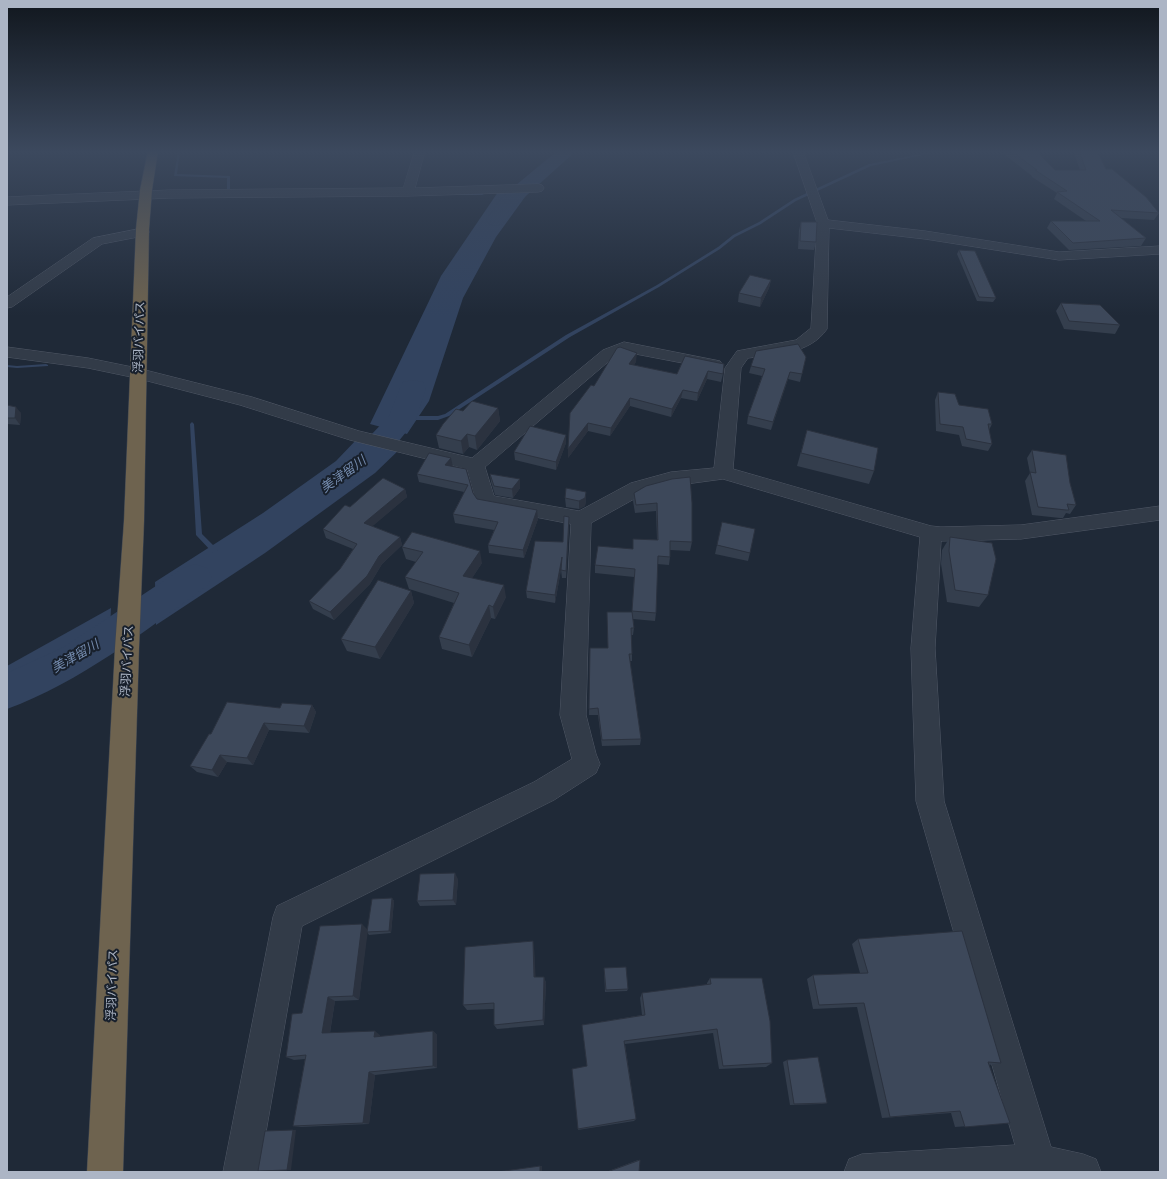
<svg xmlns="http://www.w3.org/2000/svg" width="1167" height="1179" font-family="'Asap Condensed','Noto Sans JP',sans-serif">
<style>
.water{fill:#32435f}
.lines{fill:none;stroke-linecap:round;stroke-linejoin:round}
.stream{fill:#32435f;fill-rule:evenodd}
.river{fill:#32435f;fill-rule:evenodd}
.street-casing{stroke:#505866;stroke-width:1}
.highway-casing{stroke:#3d4552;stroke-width:1}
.street{fill:#323b48;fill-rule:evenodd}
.highway{fill:#6e634f;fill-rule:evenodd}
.wall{fill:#343e4d}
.shaded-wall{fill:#2b323f}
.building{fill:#3d485a;stroke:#2b323f}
.labels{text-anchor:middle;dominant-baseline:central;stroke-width:4;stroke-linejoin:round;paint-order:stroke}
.street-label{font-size:12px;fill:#acb5c5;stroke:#18202c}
.water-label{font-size:13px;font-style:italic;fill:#748bae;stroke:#18202c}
</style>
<rect width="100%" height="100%" fill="#1f2937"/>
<g class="water">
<polygon points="530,190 496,237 463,298 429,401 407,434 370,424 441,276 498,192"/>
<polygon points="358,438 401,448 375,473 265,553 156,625 155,582 263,513 336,461"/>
<polygon points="111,608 109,652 7,709 7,666"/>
</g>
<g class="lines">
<g class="stream">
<polygon points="178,151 180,151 177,174 230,176 230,191 227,190 227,178 174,176"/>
<polygon points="936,151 941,151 871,166 796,201 761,224 735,237 720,249 659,287 570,337 449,416 438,420 411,420 409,418 411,416 438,416 445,414 566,335 657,285 718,247 733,235 759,222 794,199 869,164"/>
<polygon points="460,193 482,193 484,194 482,195 459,195 458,194"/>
<polygon points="46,364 48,365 48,366 17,368 7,367 7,365 17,366"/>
<polygon points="192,422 194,424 202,534 217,549 218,551 215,553 213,553 196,535 190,424"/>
</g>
<g class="river">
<polygon points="557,151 576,151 517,204 503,224 496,226 489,224 486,220 503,196"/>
<path d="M413,380L423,382L426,388L416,419L412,425C398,441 373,478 351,481C348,481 343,479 339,478L335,471L339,464L353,454L389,416L400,388L403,382Z"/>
<path d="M195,564L207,568L212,577L207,586C143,632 81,682 7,709V673L64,647L183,568Z"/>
</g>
<g class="street-casing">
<g id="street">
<polygon points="415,151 425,151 415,188 538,184 542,185 544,188 542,191 538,192 408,196 170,198 7,205 7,197 170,190 403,188"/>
<path d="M793,151H803L828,220L925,231L1059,252L1160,246V254L1059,260L925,239L829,228L827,329C810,354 775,355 748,358L741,368L733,469L931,526L941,527L1021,525L1160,506V520L1021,539L941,541L935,648L944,801L1051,1147L1083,1154L1096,1159L1101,1172H844L849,1159L862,1154L1015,1145L916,801L911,648L920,537L723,479L671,486L645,493L591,523L586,715L596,754L600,764L596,773L554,800L302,926L259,1172H223L273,917L277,906L534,782L572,759L560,715L571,524L479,506L476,501L467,469L350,440L240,405L136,378L88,368L7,357V347L88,358L137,368L252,397L359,431L472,458L603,350L624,342L720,361L722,364L720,367L714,369L625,352L615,356L485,467L494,496L579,511L631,483L671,472L714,468L725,368L737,351L796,340L811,328L817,223Z"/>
<polygon points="143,228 148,229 149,232 148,235 102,244 12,307 7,308 7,297 93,238"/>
</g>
</g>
<g class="highway-casing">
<polygon id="highway" points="148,151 158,151 152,190 149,229 144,521 139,648 123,1172 87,1172 115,648 124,521 136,229 140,190"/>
</g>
<use href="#street" class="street"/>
<use href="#highway" class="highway"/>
</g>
<g class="wall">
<polygon points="1000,151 1036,151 1055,170 1080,170 1073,151 1097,151 1106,169 1159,213 1154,220 1121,218 1146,238 1141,246 1069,250 1047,228 1051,221 1086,221 1054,199 1057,193 1032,177 1032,176"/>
<polygon points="801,222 816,242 814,250 798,249 799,230"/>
<polygon points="959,250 996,298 993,302 977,301 957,254"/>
<polygon points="771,280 769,288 760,307 738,302 739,293"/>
<polygon points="1061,303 1120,325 1115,334 1064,329 1056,311"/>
<polygon points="685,356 723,374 721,382 707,379 697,401 681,398 671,417 630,406 610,436 588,431 568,458 594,386 636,362 634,365 677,374"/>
<polygon points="806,357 800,382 788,379 771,430 747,424 748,416 762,376 749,373 751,366"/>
<polygon points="938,392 992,424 989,430 992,444 988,451 962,446 959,435 936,431 935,400"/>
<polygon points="7,405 21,413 20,425 7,424"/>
<polygon points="498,408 500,421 477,450 469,447 463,454 439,448 436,435 463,411"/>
<polygon points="807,430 874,471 869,484 797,466"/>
<polygon points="566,435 566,443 556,470 515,460 514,452"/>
<polygon points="1032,450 1070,483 1076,505 1070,514 1066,513 1063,518 1060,518 1032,515 1025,481 1030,473 1027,458"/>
<polygon points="453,467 466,469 473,493 477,499 538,519 524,558 489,553 488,545 494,530 455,523 453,514 464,492 419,482 417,474"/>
<polygon points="490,474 520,488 513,498 495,495 491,482"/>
<polygon points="646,486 692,542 690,551 670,550 670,557 669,565 657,564 656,613 655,621 633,619 634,628 633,635 631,635 632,654 632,661 630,661 641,739 640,745 602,746 598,715 589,715 590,648 608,648 607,612 632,612 634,577 595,573 595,565 633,549 633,539 657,540 656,511 635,513 633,501 634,493"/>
<polygon points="405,489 407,497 372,526 400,537 402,545 382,564 370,584 334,620 313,609 309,601 340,569 353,549 326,538 323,529 350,507"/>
<polygon points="586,492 586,500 585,506 579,509 566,507 565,498"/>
<polygon points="569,517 569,525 566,578 562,578 561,570 555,603 527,598 526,591 563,542"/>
<polygon points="950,537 988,595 979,607 947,602 941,564 942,550"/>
<polygon points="717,545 750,553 748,561 715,554"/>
<polygon points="402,547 482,563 472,578 506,597 495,619 491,618 472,657 442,649 439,637 454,603 409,589 405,577 416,562 406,559"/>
<polygon points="411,591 414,603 380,659 347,651 341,639"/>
<polygon points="312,705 316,712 309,733 269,730 253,765 227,762 218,777 197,772 190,766 211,734 280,708"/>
<polygon points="458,879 456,905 420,906 417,901"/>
<polygon points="392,898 394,901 391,933 369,935 367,932 359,1000 335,1001 330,1033 380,1035 380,1037 433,1031 437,1035 437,1068 375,1075 369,1124 301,1127 293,1126 305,1059 294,1060 286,1057 302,1013"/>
<polygon points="858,939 1001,1063 989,1065 1010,1123 955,1127 951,1113 882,1118 857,1007 813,1009 807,979 813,975 860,973 852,944"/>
<polygon points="534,948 535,977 544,977 546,983 544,1025 497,1029 494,1025 494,1009 467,1010 463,1005"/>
<polygon points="604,968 628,989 627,991 605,992"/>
<polygon points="710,978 772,1063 766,1067 719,1069 713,1033 625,1044 636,1119 634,1121 578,1130 587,1066 582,1025 642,1015 640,998 642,993 707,985 707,983"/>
<polygon points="787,1060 827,1103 822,1104 790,1105 783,1062"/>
<polygon points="638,1160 640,1160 639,1172 606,1172"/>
</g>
<g class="shaded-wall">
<polygon points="771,280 769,288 760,307 761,298"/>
<polygon points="637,353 636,362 628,373 629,364"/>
<polygon points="708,371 707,379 697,401 698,393"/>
<polygon points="790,372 788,379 771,430 773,422"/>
<polygon points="683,390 681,398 671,417 672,409"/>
<polygon points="630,398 630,406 610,436 611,428"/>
<polygon points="16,407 21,413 20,425 15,418"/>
<polygon points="498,408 500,421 477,450 475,436"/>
<polygon points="588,423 588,431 568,458 568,449"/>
<polygon points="467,434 469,447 463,454 461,441"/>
<polygon points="566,435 566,443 556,470 556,462"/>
<polygon points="451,458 453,467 445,465"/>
<polygon points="520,479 520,488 513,498 512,489"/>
<polygon points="405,489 407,497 367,531 364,523"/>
<polygon points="586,492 586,500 585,506 579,509 579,501"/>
<polygon points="537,510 538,519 524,558 523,550"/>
<polygon points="569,517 569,525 566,578 566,571"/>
<polygon points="400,537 402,545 382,564 370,584 334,620 330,612 379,556"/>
<polygon points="480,551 482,563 465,589 463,576"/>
<polygon points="562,557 562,564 555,603 555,595"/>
<polygon points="504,585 506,597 495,619 493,607"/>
<polygon points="411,591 414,603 380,659 375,647"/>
<polygon points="489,605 491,618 472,657 469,645"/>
<polygon points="312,705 316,712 309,733 304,726"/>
<polygon points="264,723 269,730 253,765 247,758"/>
<polygon points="220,755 227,762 218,777 212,770"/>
<polygon points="455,873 458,879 456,905 453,900"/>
<polygon points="392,898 394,901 391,933 389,931"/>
<polygon points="362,924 368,930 359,1000 353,996"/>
<polygon points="533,941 534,948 536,983 534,977"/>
<polygon points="544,977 546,983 544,1025 543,1020"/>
<polygon points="328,997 335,1001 329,1037 322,1033"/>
<polygon points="375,1031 380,1035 380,1041 374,1037"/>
<polygon points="433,1031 437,1035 437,1068 433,1066"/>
<polygon points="369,1072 375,1075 369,1124 363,1123"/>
<polygon points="293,1130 296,1130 291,1170 287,1170"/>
<rect x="540" y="1166" width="2" height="6"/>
</g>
<g class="building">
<polygon points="1011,151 1036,151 1055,170 1086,170 1079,151 1097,151 1106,169 1112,169 1146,197 1159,213 1111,210 1146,238 1073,243 1051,221 1100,221 1057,192 1067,191 1035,170 1037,170"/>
<polygon points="801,222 817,222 816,242 800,241"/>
<polygon points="959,250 975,251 996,298 979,297"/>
<polygon points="750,275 771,280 761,298 739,293"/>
<polygon points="1061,303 1100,305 1120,325 1069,321"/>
<polygon points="798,344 806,357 802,374 790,372 773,422 748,416 765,369 751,366 756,351"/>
<polygon points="620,347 637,353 629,364 677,374 685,356 724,364 723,374 708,371 698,393 683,390 672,409 630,398 611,428 588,423 568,449 570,413 591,385 594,386 617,348"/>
<polygon points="938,392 955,394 959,405 988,409 992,424 988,424 992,444 966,439 963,427 940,424"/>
<polygon points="472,401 498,408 475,436 467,434 461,441 436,435 443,424 456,409 463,411"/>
<polygon points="7,405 16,407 15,418 7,418"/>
<polygon points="530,426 566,435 556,462 514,452"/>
<polygon points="807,430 878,448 874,471 801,453"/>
<polygon points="1032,450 1066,455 1070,483 1076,505 1067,504 1069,510 1066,510 1038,507 1030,472 1036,473"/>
<polygon points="429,453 451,458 445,465 466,469 473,493 477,499 537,510 523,550 488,545 498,522 453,514 468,485 417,474"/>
<polygon points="490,474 520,479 512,489 494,486"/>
<polygon points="690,477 692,503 692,542 670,541 670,557 658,556 656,613 632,611 635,569 595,565 598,546 633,549 633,539 658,540 657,503 636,505 634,493 646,486 672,479"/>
<polygon points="383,478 405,489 364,523 400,537 379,556 367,576 330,612 309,601 340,569 357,544 323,529 345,505 350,507"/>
<polygon points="566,488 586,492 585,498 579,501 565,498"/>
<polygon points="564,516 569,517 566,571 561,570 562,557 555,595 526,591 535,541 563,542"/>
<polygon points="722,522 755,529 750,553 717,545"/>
<polygon points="412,532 480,551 463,576 504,585 493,607 489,605 469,645 439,637 459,593 405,577 423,552 402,547"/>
<polygon points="950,537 992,543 996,559 988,595 955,590 949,551"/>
<polygon points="378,580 411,591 375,647 341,639"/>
<polygon points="607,612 632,612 634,628 631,628 632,654 629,654 641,739 602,740 598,708 589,709 590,648 608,648"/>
<polygon points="227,702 280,708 282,703 312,705 304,726 264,723 247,758 220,755 212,770 190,766 209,734 211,734"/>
<polygon points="455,873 453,900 417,901 420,874"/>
<polygon points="392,898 389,931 367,932 372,899"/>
<polygon points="362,924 353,996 328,997 322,1033 375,1031 374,1037 433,1031 433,1066 369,1072 363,1123 293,1126 306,1055 286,1057 292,1014 302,1013 320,926"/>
<polygon points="962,931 1001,1063 988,1062 1010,1123 965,1127 960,1111 890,1117 864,1003 819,1005 813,975 868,973 858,939"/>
<polygon points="533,941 534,977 544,977 543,1020 494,1025 494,1003 463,1005 465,947"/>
<polygon points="626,967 628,989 606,990 604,968"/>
<polygon points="710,978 762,978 770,1021 772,1063 723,1066 717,1029 624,1041 636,1119 578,1129 572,1069 587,1066 582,1025 645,1015 642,993 711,984"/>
<polygon points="818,1057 827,1103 794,1104 787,1060"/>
<polygon points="293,1130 287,1170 258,1171 265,1131"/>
<polygon points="640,1160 639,1172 607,1172"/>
<polygon points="540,1166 540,1172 497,1172"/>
</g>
<linearGradient id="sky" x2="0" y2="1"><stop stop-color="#11171e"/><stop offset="0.48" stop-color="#3c495e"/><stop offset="1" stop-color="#3c495e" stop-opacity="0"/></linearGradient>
<rect width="1167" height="316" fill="url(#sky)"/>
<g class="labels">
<g class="street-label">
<text transform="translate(139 337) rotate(-88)">浮羽バイパス</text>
<text transform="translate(127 661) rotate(-87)">浮羽バイパス</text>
<text transform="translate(112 985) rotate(-88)">浮羽バイパス</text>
</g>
<g class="water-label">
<text transform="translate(343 474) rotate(-36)">美津留川</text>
<text transform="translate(75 656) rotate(-30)">美津留川</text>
</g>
</g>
<rect width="1167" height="1179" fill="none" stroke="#acb5c5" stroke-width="16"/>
</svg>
